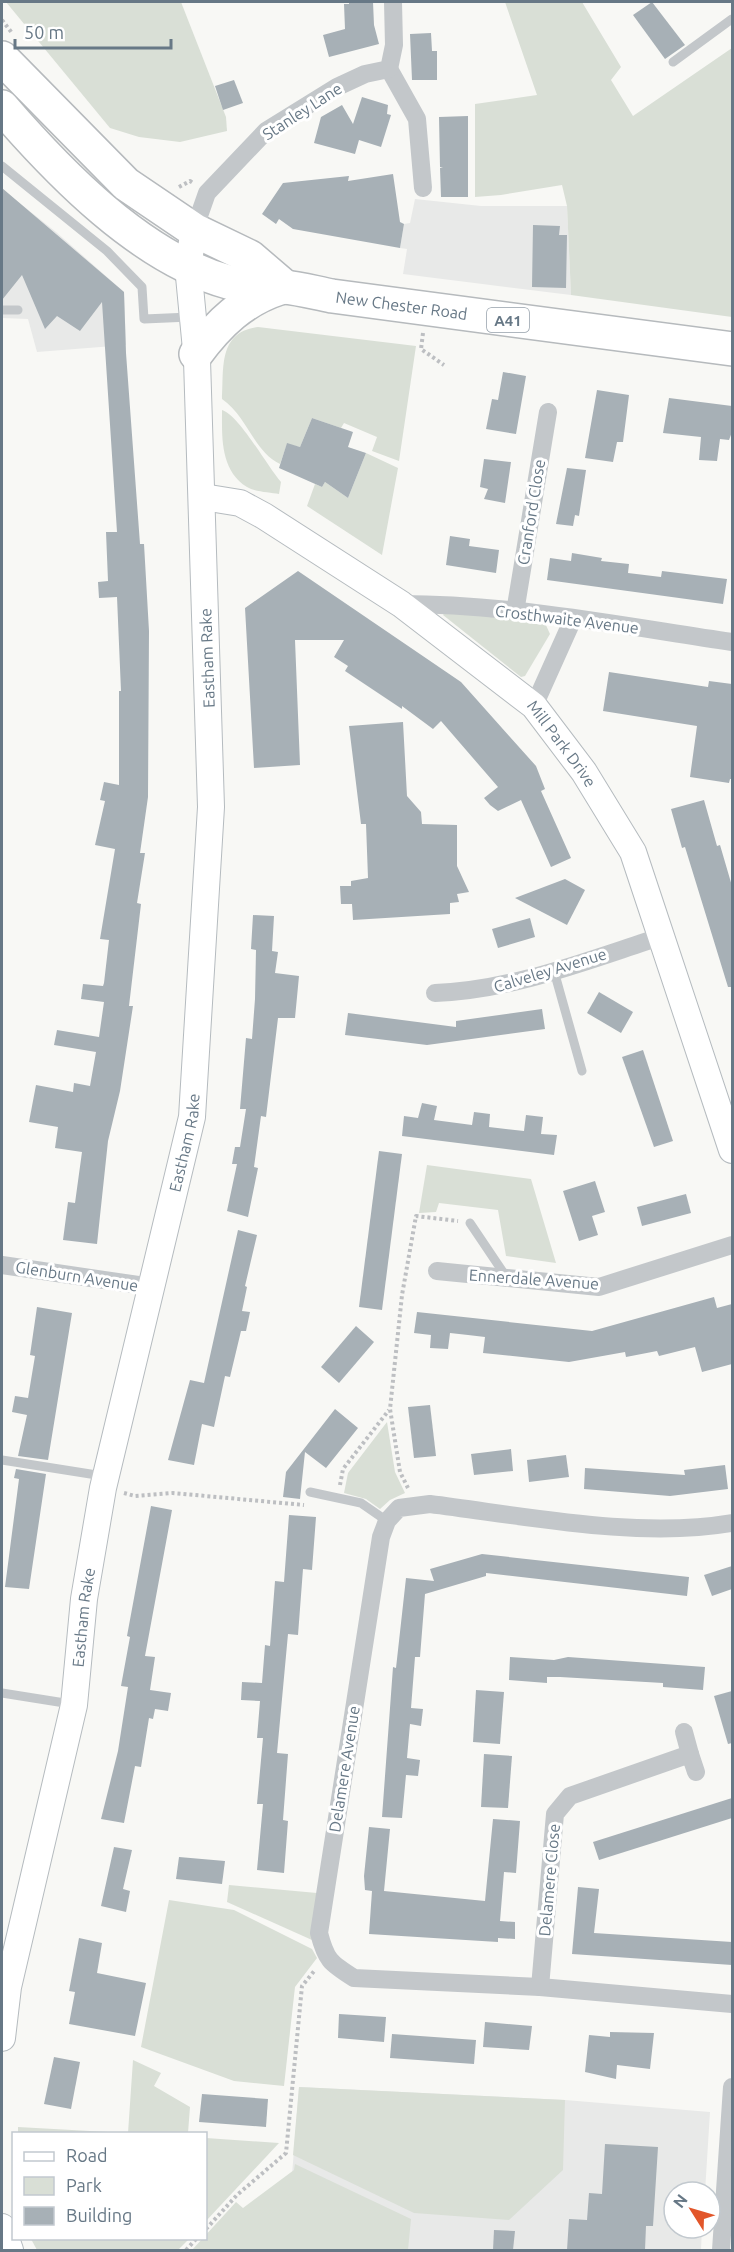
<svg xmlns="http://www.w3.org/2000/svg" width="734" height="2252" font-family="Ubuntu,sans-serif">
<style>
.built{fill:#e8e9e8}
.green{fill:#d9dfd6}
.building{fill:#a7b0b6}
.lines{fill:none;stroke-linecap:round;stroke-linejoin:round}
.secondary-casing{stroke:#b5bbbf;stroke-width:28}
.highway-casing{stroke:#b6babd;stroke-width:36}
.path{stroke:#bdbfc2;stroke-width:4;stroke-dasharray:3 3;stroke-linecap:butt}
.lane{stroke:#c3c7ca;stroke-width:9}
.street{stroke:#c3c7ca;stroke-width:18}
.secondary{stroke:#fff;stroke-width:26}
.highway{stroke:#fff;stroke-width:33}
.labels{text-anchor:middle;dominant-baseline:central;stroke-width:6;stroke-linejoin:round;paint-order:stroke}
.shield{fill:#fff;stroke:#95a0aa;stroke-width:1.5}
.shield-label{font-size:15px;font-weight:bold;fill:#677886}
.street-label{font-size:16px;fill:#677886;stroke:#fff}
</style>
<rect width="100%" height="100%" fill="#f8f8f5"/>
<g class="built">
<polygon points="2,189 56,232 124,292 126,345 37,352 28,319 2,318"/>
<polygon points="415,199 481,206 567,206 571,295 403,274 407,249 400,248 404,224 410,223"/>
<polygon points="299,2087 565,2100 710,2112 705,2192 674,2192 674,2228 702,2228 701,2250 286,2250"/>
</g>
<g class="green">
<polygon points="6,2 181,2 226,117 227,131 180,142 139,137 110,128"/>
<polygon points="505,2 582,2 621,67 611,80 633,116 732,48 732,317 571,295 567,206 562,185 501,195 475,197 475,104 537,95"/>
<path d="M258,327L416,346L399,461L372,451L377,437L344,423L341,428L312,418L300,447L287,444L280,464C254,452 247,416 222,399C224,368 218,332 258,327Z"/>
<path d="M222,410C239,415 267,466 281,482L279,494C270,492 255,492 247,487C220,470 222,437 222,410Z"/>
<polygon points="366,453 398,468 382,555 307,506 315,484 322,487 325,482 348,498"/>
<polygon points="447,609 545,623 550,634 525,676 521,677 443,615"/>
<polygon points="427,1165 531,1179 556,1263 506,1256 498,1210 439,1203 436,1212 419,1213"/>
<polygon points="387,1422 395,1472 405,1493 390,1500 380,1509 366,1499 344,1493 348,1473"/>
<polygon points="229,1885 317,1893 312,1940 227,1902"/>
<polygon points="169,1900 234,1910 312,1949 317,1958 295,1987 284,2086 234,2081 141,2047"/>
<polygon points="133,2060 161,2073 154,2086 190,2107 188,2133 128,2133"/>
<polygon points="299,2087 565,2100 563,2170 509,2220 414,2213 293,2155"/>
<polygon points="18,2127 126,2133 18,2133"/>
<polygon points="206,2138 279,2143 206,2221"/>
<polygon points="295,2164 411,2219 408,2250 192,2250 236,2202 243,2208 294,2170"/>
<polygon points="31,2239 189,2239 178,2250 37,2250"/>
</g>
<g class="building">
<polygon points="349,2 373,2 374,25 379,44 329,57 323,35 345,29 344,4 349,4"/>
<polygon points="652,2 685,45 665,59 633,15"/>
<polygon points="431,33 432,51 437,51 437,80 412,80 410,34"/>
<polygon points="234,80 243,103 223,110 215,86"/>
<polygon points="362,97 388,105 387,114 391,115 381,147 359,140 355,154 314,143 321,117 342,105 353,124"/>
<polygon points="468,116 468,197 441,197 440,168 443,167 440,167 439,117"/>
<polygon points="393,174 400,222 404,224 400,248 293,229 279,219 276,224 262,214 283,183 349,176 348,181"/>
<polygon points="2,188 124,292 126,353 140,544 144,544 149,631 148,797 140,853 145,853 137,903 141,904 129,1006 133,1006 120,1091 108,1141 97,1244 63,1240 68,1202 75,1203 82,1152 55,1148 58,1127 29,1122 36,1085 73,1092 74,1083 90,1086 96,1052 54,1045 57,1030 99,1037 104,1002 81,999 83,984 103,986 104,983 109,940 100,939 115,849 95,845 105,801 100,800 104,782 119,785 119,691 121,691 117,597 99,598 98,582 108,581 106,532 117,532 102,302 80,331 57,316 45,329 22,275 2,300"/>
<polygon points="533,225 560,226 559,235 567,235 566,288 532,287"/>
<polygon points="503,372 526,376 516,434 486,429 492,399 498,400"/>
<polygon points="597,390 629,395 623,442 617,442 613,462 585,458"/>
<polygon points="669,398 732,406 732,432 729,440 720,439 717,461 699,460 701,437 663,433"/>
<polygon points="312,418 353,432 348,447 366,453 348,498 325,482 322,487 279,468 287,443 300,447"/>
<polygon points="484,459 511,462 505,503 484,499 488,489 480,487"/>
<polygon points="567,468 586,470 579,516 575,515 573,526 556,524"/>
<polygon points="450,536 470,539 469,546 499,550 496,573 446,565"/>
<polygon points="572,553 602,558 601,561 629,564 628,573 661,577 662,571 727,579 723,604 547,580 550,558 571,561"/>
<polygon points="298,571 461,682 536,766 545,789 541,791 571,858 551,867 521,800 498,811 490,805 484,798 498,787 441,721 433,729 402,706 402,709 345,671 348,666 334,657 344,640 295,640 300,765 254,768 245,608"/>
<polygon points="609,672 708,687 709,681 732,684 732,779 730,779 729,783 690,777 697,726 603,711"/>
<polygon points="403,722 407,796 421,812 422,824 457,825 457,866 469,892 457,894 459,902 450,903 450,914 353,920 352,904 341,904 340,886 351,886 351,881 368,878 366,824 361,824 349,726"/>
<polygon points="704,800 717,846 720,845 732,886 732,987 728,987 685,847 682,848 671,809"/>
<polygon points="565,879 585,890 567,925 515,898"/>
<polygon points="253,915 274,916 272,951 278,952 275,973 299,976 295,1018 278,1018 266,1117 261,1116 254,1167 258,1168 248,1217 227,1211 237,1164 232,1164 235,1147 240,1147 246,1109 240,1109 246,1038 252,1039 255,999 256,950 251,949"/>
<polygon points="530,918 535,937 498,948 492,929"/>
<polygon points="599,992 633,1012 621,1033 587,1013"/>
<polygon points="542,1009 545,1029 427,1045 345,1035 348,1013 456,1027 456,1021"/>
<polygon points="643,1050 673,1141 654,1147 622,1057"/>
<polygon points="422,1103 437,1106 434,1120 472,1125 474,1112 490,1114 489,1127 524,1131 526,1115 543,1117 541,1134 557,1135 554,1155 402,1136 404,1116 418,1118"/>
<polygon points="379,1151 402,1154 382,1310 359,1307"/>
<polygon points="595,1181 605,1212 592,1216 598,1235 579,1241 563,1191"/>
<polygon points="686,1194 691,1213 642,1226 637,1207"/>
<polygon points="238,1230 257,1235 245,1286 247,1287 242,1311 250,1312 246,1331 241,1331 230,1377 225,1376 214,1427 202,1424 194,1465 168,1460 190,1380 204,1383"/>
<polygon points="714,1297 717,1308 732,1304 732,1364 702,1372 695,1347 659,1356 657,1351 626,1357 625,1352 569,1362 483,1353 485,1337 468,1335 450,1333 448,1349 430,1348 431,1335 414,1333 417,1312 592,1331"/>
<polygon points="37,1307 72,1313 48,1460 18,1456 27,1415 12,1412 15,1396 28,1398 35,1356 30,1355"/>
<polygon points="356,1326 374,1342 339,1383 321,1367"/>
<polygon points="430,1405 436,1456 414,1458 408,1407"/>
<polygon points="335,1409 358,1428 326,1468 305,1452 300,1499 283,1497 286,1472"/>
<polygon points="511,1449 513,1471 474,1475 471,1454"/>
<polygon points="566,1455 569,1477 529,1482 527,1460"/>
<polygon points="725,1465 728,1489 670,1496 584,1489 585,1468 685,1475 684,1470"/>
<polygon points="16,1469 46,1474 29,1589 5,1587 19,1479 14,1478"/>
<polygon points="151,1506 172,1510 145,1656 155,1657 150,1690 171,1693 168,1711 155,1709 153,1719 149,1718 141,1767 135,1766 124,1823 101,1819 118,1751 128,1687 121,1686 130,1637 127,1636"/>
<polygon points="289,1515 316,1517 312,1570 303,1569 298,1635 288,1634 277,1753 288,1754 283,1820 288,1821 284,1873 257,1870 263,1804 257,1804 263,1738 257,1738 260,1701 241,1700 242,1682 262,1683 265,1645 270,1646 275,1581 284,1582"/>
<polygon points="482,1554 689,1577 687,1596 486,1573 486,1576 425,1594 420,1657 415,1657 411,1708 423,1709 421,1726 410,1724 407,1758 420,1760 418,1776 406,1775 402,1818 382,1817 393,1667 396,1668 406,1578 434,1581 430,1569"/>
<polygon points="732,1566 732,1589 712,1596 704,1575"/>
<polygon points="510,1657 554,1660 568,1657 705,1667 703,1690 663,1687 663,1683 560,1677 547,1677 547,1683 509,1680"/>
<polygon points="476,1690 504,1692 500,1744 473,1742"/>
<polygon points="732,1691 732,1743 728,1744 714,1696"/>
<polygon points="484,1754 512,1756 508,1808 481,1807"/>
<polygon points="732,1798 732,1818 599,1860 593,1842"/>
<polygon points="493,1819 520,1821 516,1873 504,1872 500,1921 515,1922 515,1939 498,1938 498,1942 369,1934 372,1891 365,1890 364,1876 369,1827 390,1829 384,1891 485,1901"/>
<polygon points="114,1847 132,1850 123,1889 130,1891 126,1912 101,1906"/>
<polygon points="179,1857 225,1861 222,1884 176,1879"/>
<polygon points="578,1887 599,1889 594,1933 732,1942 732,1965 572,1954"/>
<polygon points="79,1938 102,1943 97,1973 146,1983 135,2036 69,2024 75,1992 69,1991"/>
<polygon points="339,2014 386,2017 384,2042 338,2038"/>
<polygon points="485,2022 532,2026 529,2050 483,2047"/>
<polygon points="610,2032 654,2033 650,2069 617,2065 616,2079 585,2072 589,2035 610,2037"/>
<polygon points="392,2034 476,2040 474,2064 390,2058"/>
<polygon points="54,2057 80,2062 71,2109 44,2104"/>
<polygon points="202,2094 268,2099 266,2127 199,2122"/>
<polygon points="605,2144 658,2147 653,2226 646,2226 645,2250 567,2250 569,2219 587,2220 589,2193 602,2194"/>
<polygon points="494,2230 515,2231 513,2250 493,2250"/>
</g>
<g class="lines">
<g class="secondary-casing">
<g id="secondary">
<path id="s1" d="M203,497L240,503L264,516L401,604L534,706L584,772L633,852L732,1150"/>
<path id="s2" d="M2,2038L8,1987L74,1705L84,1599L103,1488L192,1117L211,807L197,360L188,266L194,230"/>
<polyline points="2,2227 10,2250"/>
</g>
</g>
<g class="highway-casing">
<g id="highway">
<polyline points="2,58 126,184 194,230 250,257 285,287"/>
<path id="s3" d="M2,107C59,173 141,258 228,282C245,287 265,285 283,287C299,288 316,293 332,296L732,349"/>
<path d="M196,354C219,323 243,300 280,288"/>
</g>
</g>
<g class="path">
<polyline points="2,20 12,33"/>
<polyline points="179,187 190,181 193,183"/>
<polyline points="423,333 421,349 444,365"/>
<polyline points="340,1485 343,1469 389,1410"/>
<polyline points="408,1488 400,1472 390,1409 402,1295 416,1216 458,1221"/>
<polyline points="124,1493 135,1496 173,1493 304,1505"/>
<polyline points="206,2229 237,2195 286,2153 302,1986 315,1970"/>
<polyline points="186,2250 197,2238"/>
</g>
<g class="lane">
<polyline points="673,62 732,19"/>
<polyline points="2,166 107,251 142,287 144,319 190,317"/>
<polyline points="2,310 18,310"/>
<polyline points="554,971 582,1071"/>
<polyline points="470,1223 507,1278"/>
<polyline points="2,1460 103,1476"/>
<polyline points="310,1492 361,1503 387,1521"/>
<polyline points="2,1693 71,1704"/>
</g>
<g class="street">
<polyline points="389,69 417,119 423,188"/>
<polyline points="194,230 207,193 266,131 337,87 365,74 389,69 394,45 393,2"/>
<path d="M401,604C512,604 623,626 732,642"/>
<polyline points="515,612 548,412"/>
<polyline points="534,706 573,619"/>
<path d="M435,993C514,990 588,960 663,936"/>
<polyline points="2,1265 152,1287"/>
<polyline points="437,1271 599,1287 732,1245"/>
<path d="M732,1523C638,1539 526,1516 430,1504L399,1508L387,1521L381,1537L319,1933C326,1960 330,1963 354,1978L540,1987L732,2004"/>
<polyline points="684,1732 690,1754"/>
<polyline points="540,1987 555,1814 570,1796 690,1754 696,1772"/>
<polyline points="721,2250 732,2087"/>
</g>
<use href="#secondary" class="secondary"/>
<use href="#highway" class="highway"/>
</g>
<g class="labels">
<rect class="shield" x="487" y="308" width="42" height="24" rx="4.5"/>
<g class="shield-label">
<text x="508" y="320">A41</text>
</g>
<g class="street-label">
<text transform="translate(302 111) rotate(-33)">Stanley Lane</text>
<text stroke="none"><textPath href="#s3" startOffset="465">New Chester Road</textPath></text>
<text transform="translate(531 512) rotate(-81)">Cranford Close</text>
<text transform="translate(567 619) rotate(7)">Crosthwaite Avenue</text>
<text transform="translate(207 658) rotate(-92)">Eastham Rake</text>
<text stroke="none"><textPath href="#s1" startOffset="442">Mill Park Drive</textPath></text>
<text transform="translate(550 970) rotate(-17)">Calveley Avenue</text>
<text stroke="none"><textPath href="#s2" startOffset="915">Eastham Rake</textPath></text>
<text transform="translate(77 1276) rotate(9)">Glenburn Avenue</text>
<text transform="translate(534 1279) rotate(4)">Ennerdale Avenue</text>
<text stroke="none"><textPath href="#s2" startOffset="429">Eastham Rake</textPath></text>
<text transform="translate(344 1769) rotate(-81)">Delamere Avenue</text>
<text transform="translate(549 1880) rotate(-85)">Delamere Close</text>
</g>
</g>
<rect width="734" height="2252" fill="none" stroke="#677886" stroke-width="6"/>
<rect x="12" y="2132" width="195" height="108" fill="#ffffff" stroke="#c2c9cf" stroke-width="1.5"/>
<rect x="24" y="2152" width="30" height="9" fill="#ffffff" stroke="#c2c9cf" stroke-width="1.5"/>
<text x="66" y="2162" font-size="18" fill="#677886">Road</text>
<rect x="24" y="2177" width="30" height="18" fill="#d9dfd6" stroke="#c2c9cf" stroke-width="1.5"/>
<text x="66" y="2192" font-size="18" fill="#677886">Park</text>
<rect x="24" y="2207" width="30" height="18" fill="#a7b0b6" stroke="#c2c9cf" stroke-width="1.5"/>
<text x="66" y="2222" font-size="18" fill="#677886">Building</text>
<g transform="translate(692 2210) rotate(307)"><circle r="28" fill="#ffffff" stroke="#c2c9cf" stroke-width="1.5"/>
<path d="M0-4.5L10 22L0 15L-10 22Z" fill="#e2562a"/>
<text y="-9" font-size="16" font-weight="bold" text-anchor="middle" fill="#677886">N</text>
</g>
<path d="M15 39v9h156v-9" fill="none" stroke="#677886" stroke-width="3"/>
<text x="24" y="39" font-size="18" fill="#677886" stroke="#ffffff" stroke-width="4.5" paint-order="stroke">50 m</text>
</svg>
